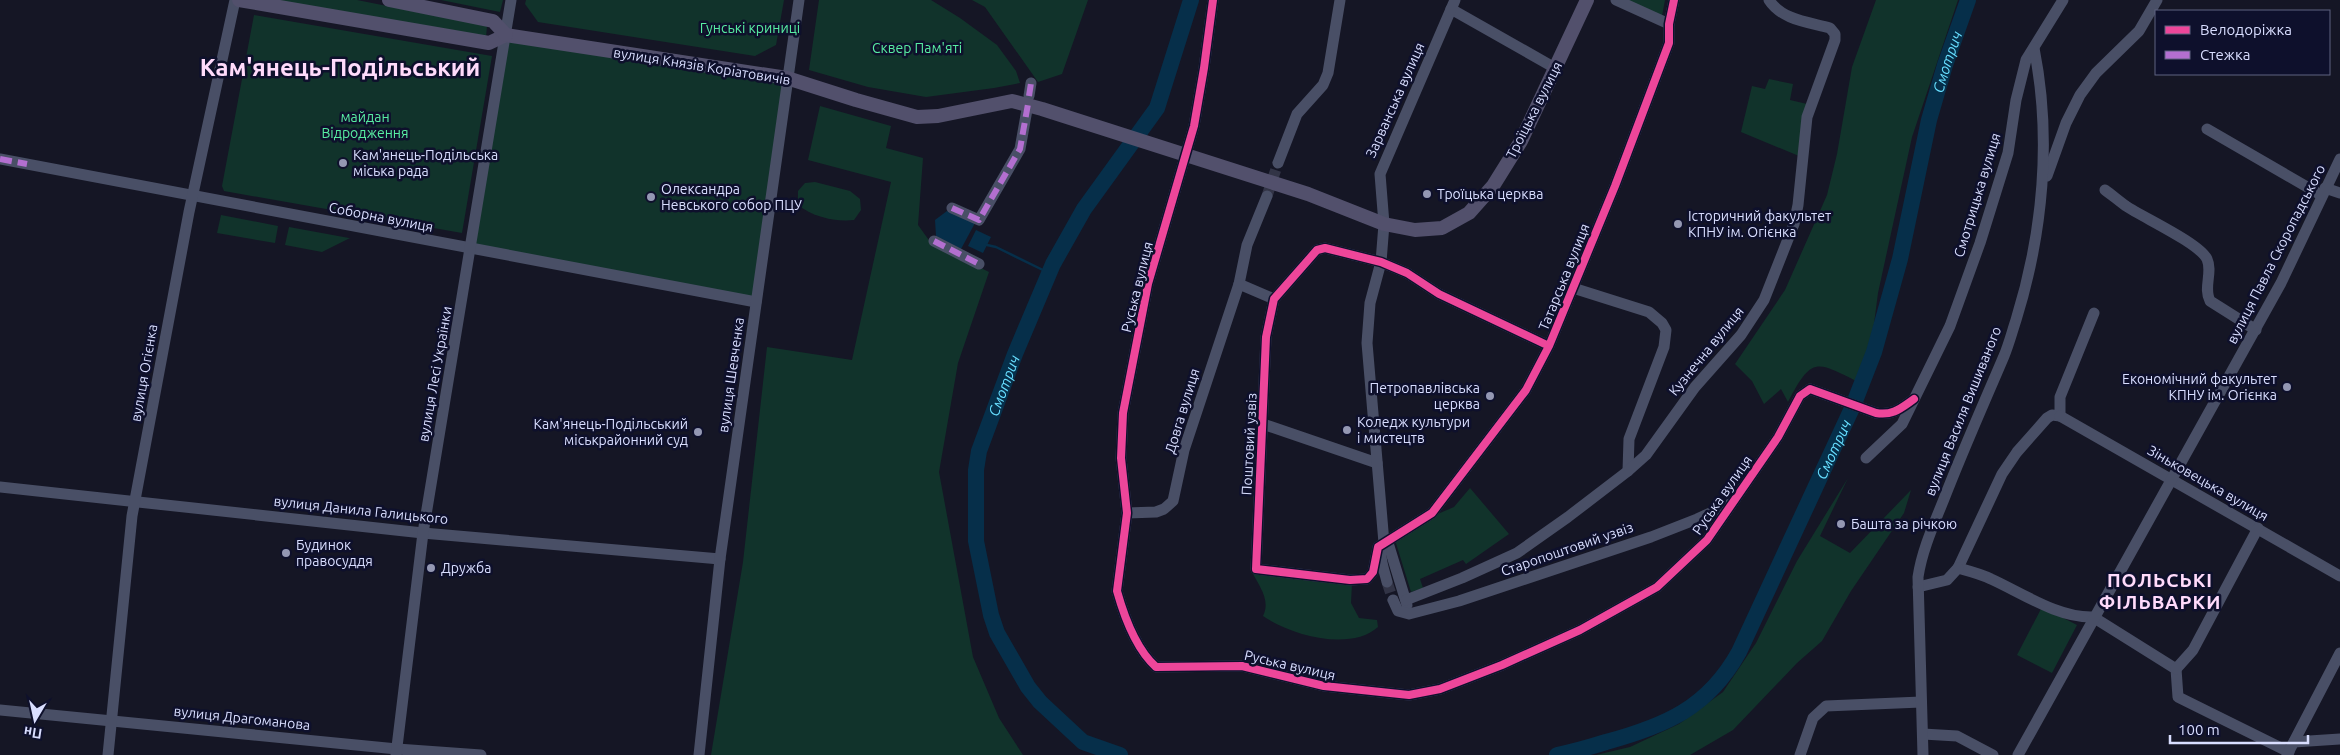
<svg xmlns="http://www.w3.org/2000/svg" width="2340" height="755" font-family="Ubuntu,sans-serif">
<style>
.green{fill:#11332b}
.water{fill:#062f4a}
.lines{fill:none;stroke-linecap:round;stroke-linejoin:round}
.stream{stroke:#062f4a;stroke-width:2.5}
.river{stroke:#062f4a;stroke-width:16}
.minor-tunnel{stroke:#323446;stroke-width:11;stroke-dasharray:11 5.5;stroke-linecap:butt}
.minor{stroke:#494f66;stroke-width:11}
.major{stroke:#52506c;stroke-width:14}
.quiet{stroke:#b36fd0;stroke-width:6;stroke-dasharray:12 6;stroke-linecap:butt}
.cycleway-casing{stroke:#0e102c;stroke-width:11}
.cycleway{stroke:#ed469a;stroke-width:8}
.poi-dot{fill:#9498b3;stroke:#0e102c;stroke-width:2}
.labels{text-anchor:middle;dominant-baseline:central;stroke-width:5;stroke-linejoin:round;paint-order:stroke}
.park-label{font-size:14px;fill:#58eda2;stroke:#0e102c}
.street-label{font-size:14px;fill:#d9deff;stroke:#0e102c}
.poi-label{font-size:14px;fill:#d9deff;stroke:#0e102c;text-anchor:start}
.water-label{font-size:15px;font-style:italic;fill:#67deff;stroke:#0e102c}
.district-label{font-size:19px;font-weight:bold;letter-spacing:1px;fill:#ffdbfb;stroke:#0e102c}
.town-label{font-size:24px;font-weight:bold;fill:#ffdbfb;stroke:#0e102c}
</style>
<rect width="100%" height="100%" fill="#151625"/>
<g class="green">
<polygon points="269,0 357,0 487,26 486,37"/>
<polygon points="441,0 503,0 500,12"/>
<polygon points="526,0 784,0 776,45 755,56 538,22 525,4"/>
<polygon points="819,0 931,0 960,18 997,45 1016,71 1020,83 994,88 926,97 868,87 809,70"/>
<polygon points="972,0 1088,0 1062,74 1038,82 985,7"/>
<polygon points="1623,0 1665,0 1662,16"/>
<path d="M1876,0H1958L1912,137L1878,293L1871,347L1858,382C1816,361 1812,356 1788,402L1781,389L1764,404L1752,381L1735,364L1785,290L1827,195L1837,154L1852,67Z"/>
<polygon points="254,15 492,56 462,233 224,191 222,186"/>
<polygon points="506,35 787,78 756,302 471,248"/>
<polygon points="1769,79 1793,84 1790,100 1807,104 1799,156 1741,132 1752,86 1765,89"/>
<polygon points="820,106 891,126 886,148 923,158 918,225 931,243 989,272 958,363 939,472 973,657 999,718 1023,755 711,755 743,562 767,347 852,360 891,182 808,160"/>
<path d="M815,182L850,191L860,199L861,210L854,220C835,222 813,217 798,205V191L805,183Z"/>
<polygon points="221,215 278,226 275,243 217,233"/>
<polygon points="289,227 349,238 350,238 322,252 285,245"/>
<polygon points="1848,478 1820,536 1850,553 1911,490 1904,513 1851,591 1822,641 1797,663 1733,730 1690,755 1596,755 1630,747 1679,724 1723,692 1756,643 1797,561"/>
<polygon points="1470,488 1509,534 1466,564 1463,560 1420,579 1423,588 1411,592 1395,540 1398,531 1454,507"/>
<path d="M1252,572L1352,583L1351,603L1359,618L1377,620L1378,627C1350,652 1290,635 1263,616C1271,600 1259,586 1252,572Z"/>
<polygon points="2042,607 2077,625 2052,673 2017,655"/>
</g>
<g class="water">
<polygon points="947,211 975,223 961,249 936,236 935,220"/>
<polygon points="976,230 991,237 983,253 968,246"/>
</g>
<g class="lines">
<polyline class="stream" points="987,245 996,247 1049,273"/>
<g class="river">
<path id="s1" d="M1120,755L1083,742L1040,702L1028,687L997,633L991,615L976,541V470L979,451L1015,354L1053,264L1084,209L1157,108L1191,0"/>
<path id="s2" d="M1557,755C1573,752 1590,747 1606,742C1665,726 1708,708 1739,652L1853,406L1874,352L1900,259L1929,120L1945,65L1968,0"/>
</g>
<g class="minor-tunnel">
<polyline points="1267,196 1278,163"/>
<polyline points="1387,582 1393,600"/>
</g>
<g class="minor">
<path d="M1213,0L1204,68L1194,126L1148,284L1123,413L1121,458L1127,513L1117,591C1124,616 1136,649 1156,667L1242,666L1324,686L1409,695L1440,689L1502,665L1580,630L1657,587L1707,540L1778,437L1800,396L1810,389L1876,413C1893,416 1901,408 1914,399"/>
<polyline points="1616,0 1669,24"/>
<polyline points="1451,9 1555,68"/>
<polyline points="1029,96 1031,83"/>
<polyline points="2207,129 2321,195"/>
<polyline points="0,159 756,302"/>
<polyline points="1278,163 1297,114 1323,85 1328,73 1340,0"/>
<polyline points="2047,176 2066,123 2080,95 2096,73 2139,31 2157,0"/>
<polyline points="2325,188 2340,193"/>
<path d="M2105,190C2112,195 2119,201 2126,206C2144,218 2199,243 2207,259C2213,272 2203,288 2210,301L2256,330"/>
<polyline points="952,208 979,220 1020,149 1028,104"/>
<polyline points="934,241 979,264"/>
<polyline points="1239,284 1247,245 1267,196"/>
<polyline points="1573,288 1649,312 1662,323 1666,330 1664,347 1629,439 1628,471"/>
<path d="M2094,313L2060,397V416L2052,415L2047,418L2017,452L2002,474L1958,568C1969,571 1981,574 1991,579C2022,593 2058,618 2093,617L2176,669L2178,697L2289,752"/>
<polyline points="1549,346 1439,294 1407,273 1381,262 1325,248 1317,250 1274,299 1266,337 1256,569 1350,580 1367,579 1373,572 1378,547 1432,513 1526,390 1549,346 1615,186 1669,43 1669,24 1674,0"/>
<polyline points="2060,416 2340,576"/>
<polyline points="1263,424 1377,463"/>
<polyline points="1866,458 1902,424 1950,326 1980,243 2008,153 2016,100 2026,60 2063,0"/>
<polyline points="0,487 423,533 720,559"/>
<polyline points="1127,513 1156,512 1164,509 1173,501 1184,450 1239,284 1274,299"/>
<polyline points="1384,543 1367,343 1370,303 1381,262 1384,224 1380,174 1455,0"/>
<polyline points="1384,543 1389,546 1407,605"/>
<path d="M1383,545C1377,554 1385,572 1387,582"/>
<polyline points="1918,587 1947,580 1958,568"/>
<polyline points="1393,600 1398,611 1409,614 1459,601 1651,537 1697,519 1730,504"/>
<path d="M1406,600L1462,578L1517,553L1568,517L1628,471L1646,455L1695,387L1741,335L1764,300L1794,224L1798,205L1807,117L1835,40V34L1830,28C1808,22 1782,20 1769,0"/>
<polyline points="2176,669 2193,650 2258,528"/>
<polyline points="0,710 397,749 481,755"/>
<polyline points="1923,734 1957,736 1993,755"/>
<polyline points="2294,742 2340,739"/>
<polyline points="108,755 132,516 189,212 235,0"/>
<polyline points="396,755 423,533 511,0"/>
<polyline points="699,755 720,559 799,0"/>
<polyline points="1800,755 1813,718 1826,706 1921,702"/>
<path d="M1923,755L1918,577C1922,550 1934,524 1944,499C1963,450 1984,403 2004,356C2009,344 2012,332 2016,320C2043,233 2052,138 2034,48"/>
<polyline points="2018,755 2281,283 2340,159"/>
<polyline points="2287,755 2340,653"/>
</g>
<g class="major">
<polyline points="239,0 489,43 506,35 787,78 856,100 917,117 938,116 1012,101 1042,109 1308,194 1384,224 1415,230 1442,228 1469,213 1493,186 1521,141 1587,0"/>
<polyline points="389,0 493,21 506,35"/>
</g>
<g class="quiet">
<polyline points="1029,96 1031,83"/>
<polyline points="0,159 27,164"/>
<polyline points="952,208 979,220 1020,149 1028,104"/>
<polyline points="934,241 979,264"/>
</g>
<g class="cycleway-casing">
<g id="cycleway">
<path d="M1213,0L1204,68L1194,126L1148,284L1123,413L1121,458L1127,513L1117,591C1124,616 1136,649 1156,667L1242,666L1324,686L1409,695L1440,689L1502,665L1580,630L1657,587L1707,540L1778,437L1800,396L1810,389L1876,413C1893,416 1901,408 1914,399"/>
<polyline points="1549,346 1439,294 1407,273 1381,262 1325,248 1317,250 1274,299 1266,337 1256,569 1350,580 1367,579 1373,572 1378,547 1432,513 1526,390 1549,346 1615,186 1669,43 1669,24 1674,0"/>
</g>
</g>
<use href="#cycleway" class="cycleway"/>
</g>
<g class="poi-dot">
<circle cx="343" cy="163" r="5"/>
<circle cx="1427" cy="194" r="5"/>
<circle cx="651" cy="197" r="5"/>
<circle cx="1678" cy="224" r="5"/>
<circle cx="2287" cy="387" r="5"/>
<circle cx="1490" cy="396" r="5"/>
<circle cx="1347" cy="430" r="5"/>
<circle cx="698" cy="432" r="5"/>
<circle cx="1841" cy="524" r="5"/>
<circle cx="286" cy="553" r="5"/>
<circle cx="431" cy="568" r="5"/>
</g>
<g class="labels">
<g class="park-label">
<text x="750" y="28">Гунські криниці</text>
<text x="917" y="48">Сквер Пам'яті</text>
<text x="365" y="117">майдан<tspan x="365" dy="16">Відродження</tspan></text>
</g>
<g class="street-label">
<text transform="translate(702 66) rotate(9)">вулиця Князів Коріатовичів</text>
<text transform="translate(1395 100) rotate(-66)">Зарванська вулиця</text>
<text transform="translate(1534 110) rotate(-63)">Троїцька вулиця</text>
<text transform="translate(1977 195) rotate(-73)">Смотрицька вулиця</text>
<text transform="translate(381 217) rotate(11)">Соборна вулиця</text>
<text transform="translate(2276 254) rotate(-63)">вулиця Павла Скоропадського</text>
<text transform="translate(1564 277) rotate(-68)">Татарська вулиця</text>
<text transform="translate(1137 287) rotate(-76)">Руська вулиця</text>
<text transform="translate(1706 351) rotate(-51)">Кузнечна вулиця</text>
<text transform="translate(144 373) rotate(-80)">вулиця Огієнка</text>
<text transform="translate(435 374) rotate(-80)">вулиця Лесі Українки</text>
<text transform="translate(731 375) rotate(-82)">вулиця Шевченка</text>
<text transform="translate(1182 411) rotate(-73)">Довга вулиця</text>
<text transform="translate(1963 411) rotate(-68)">вулиця Василя Вишиваного</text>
<text transform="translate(1249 444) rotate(-87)">Поштовий узвіз</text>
<text transform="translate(2208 483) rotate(30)">Зіньковецька вулиця</text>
<text transform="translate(1722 495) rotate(-55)">Руська вулиця</text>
<text transform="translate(361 510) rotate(6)">вулиця Данила Галицького</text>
<text transform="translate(1567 549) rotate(-19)">Старопоштовий узвіз</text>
<text transform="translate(1290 665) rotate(13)">Руська вулиця</text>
<text transform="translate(242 718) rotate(6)">вулиця Драгоманова</text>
</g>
<g class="poi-label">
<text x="353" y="155">Кам'янець-Подільська<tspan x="353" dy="16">міська рада</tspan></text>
<text x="661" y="189">Олександра<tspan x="661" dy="16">Невського собор ПЦУ</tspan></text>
<text x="1437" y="194">Троїцька церква</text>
<text x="1688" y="216">Історичний факультет<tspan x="1688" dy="16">КПНУ ім. Огієнка</tspan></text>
<text x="2277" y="379" text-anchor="end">Економічний факультет<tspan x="2277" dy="16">КПНУ ім. Огієнка</tspan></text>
<text x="1480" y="388" text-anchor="end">Петропавлівська<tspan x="1480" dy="16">церква</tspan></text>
<text x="1357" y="422">Коледж культури<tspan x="1357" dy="16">і мистецтв</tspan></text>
<text x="688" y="424" text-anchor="end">Кам'янець-Подільський<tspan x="688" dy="16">міськрайонний суд</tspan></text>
<text x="1851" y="524">Башта за річкою</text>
<text x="296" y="545">Будинок<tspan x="296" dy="16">правосуддя</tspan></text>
<text x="441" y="568">Дружба</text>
</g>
<g class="water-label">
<text stroke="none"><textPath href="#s2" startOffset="845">Смотрич</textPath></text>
<text stroke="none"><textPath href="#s1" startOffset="434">Смотрич</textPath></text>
<text stroke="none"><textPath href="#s2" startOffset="440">Смотрич</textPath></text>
</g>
<g class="district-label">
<text x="2160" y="580">ПОЛЬСЬКІ<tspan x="2160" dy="22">ФІЛЬВАРКИ</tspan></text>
</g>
<g class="town-label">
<text x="340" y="67">Кам'янець-Подільський</text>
</g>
</g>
<rect x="2155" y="10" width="175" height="65" fill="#0e102c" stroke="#5f6280"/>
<rect x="2165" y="26" width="25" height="8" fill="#ed469a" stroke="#5f6280"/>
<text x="2200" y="35" font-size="15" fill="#d9deff">Велодоріжка</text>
<rect x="2165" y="51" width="25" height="8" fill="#b36fd0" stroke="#5f6280"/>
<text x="2200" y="60" font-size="15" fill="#d9deff">Стежка</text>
<g transform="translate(35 720) rotate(189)" stroke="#0e102c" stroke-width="4" paint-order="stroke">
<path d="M0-4L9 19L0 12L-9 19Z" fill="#d9deff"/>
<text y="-8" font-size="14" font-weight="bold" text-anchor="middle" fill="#d9deff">Пн</text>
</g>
<path d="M2170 735v8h138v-8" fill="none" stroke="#d9deff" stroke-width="2.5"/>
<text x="2178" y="735" font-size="15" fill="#d9deff" stroke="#0e102c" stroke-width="4" paint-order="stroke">100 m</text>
</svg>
